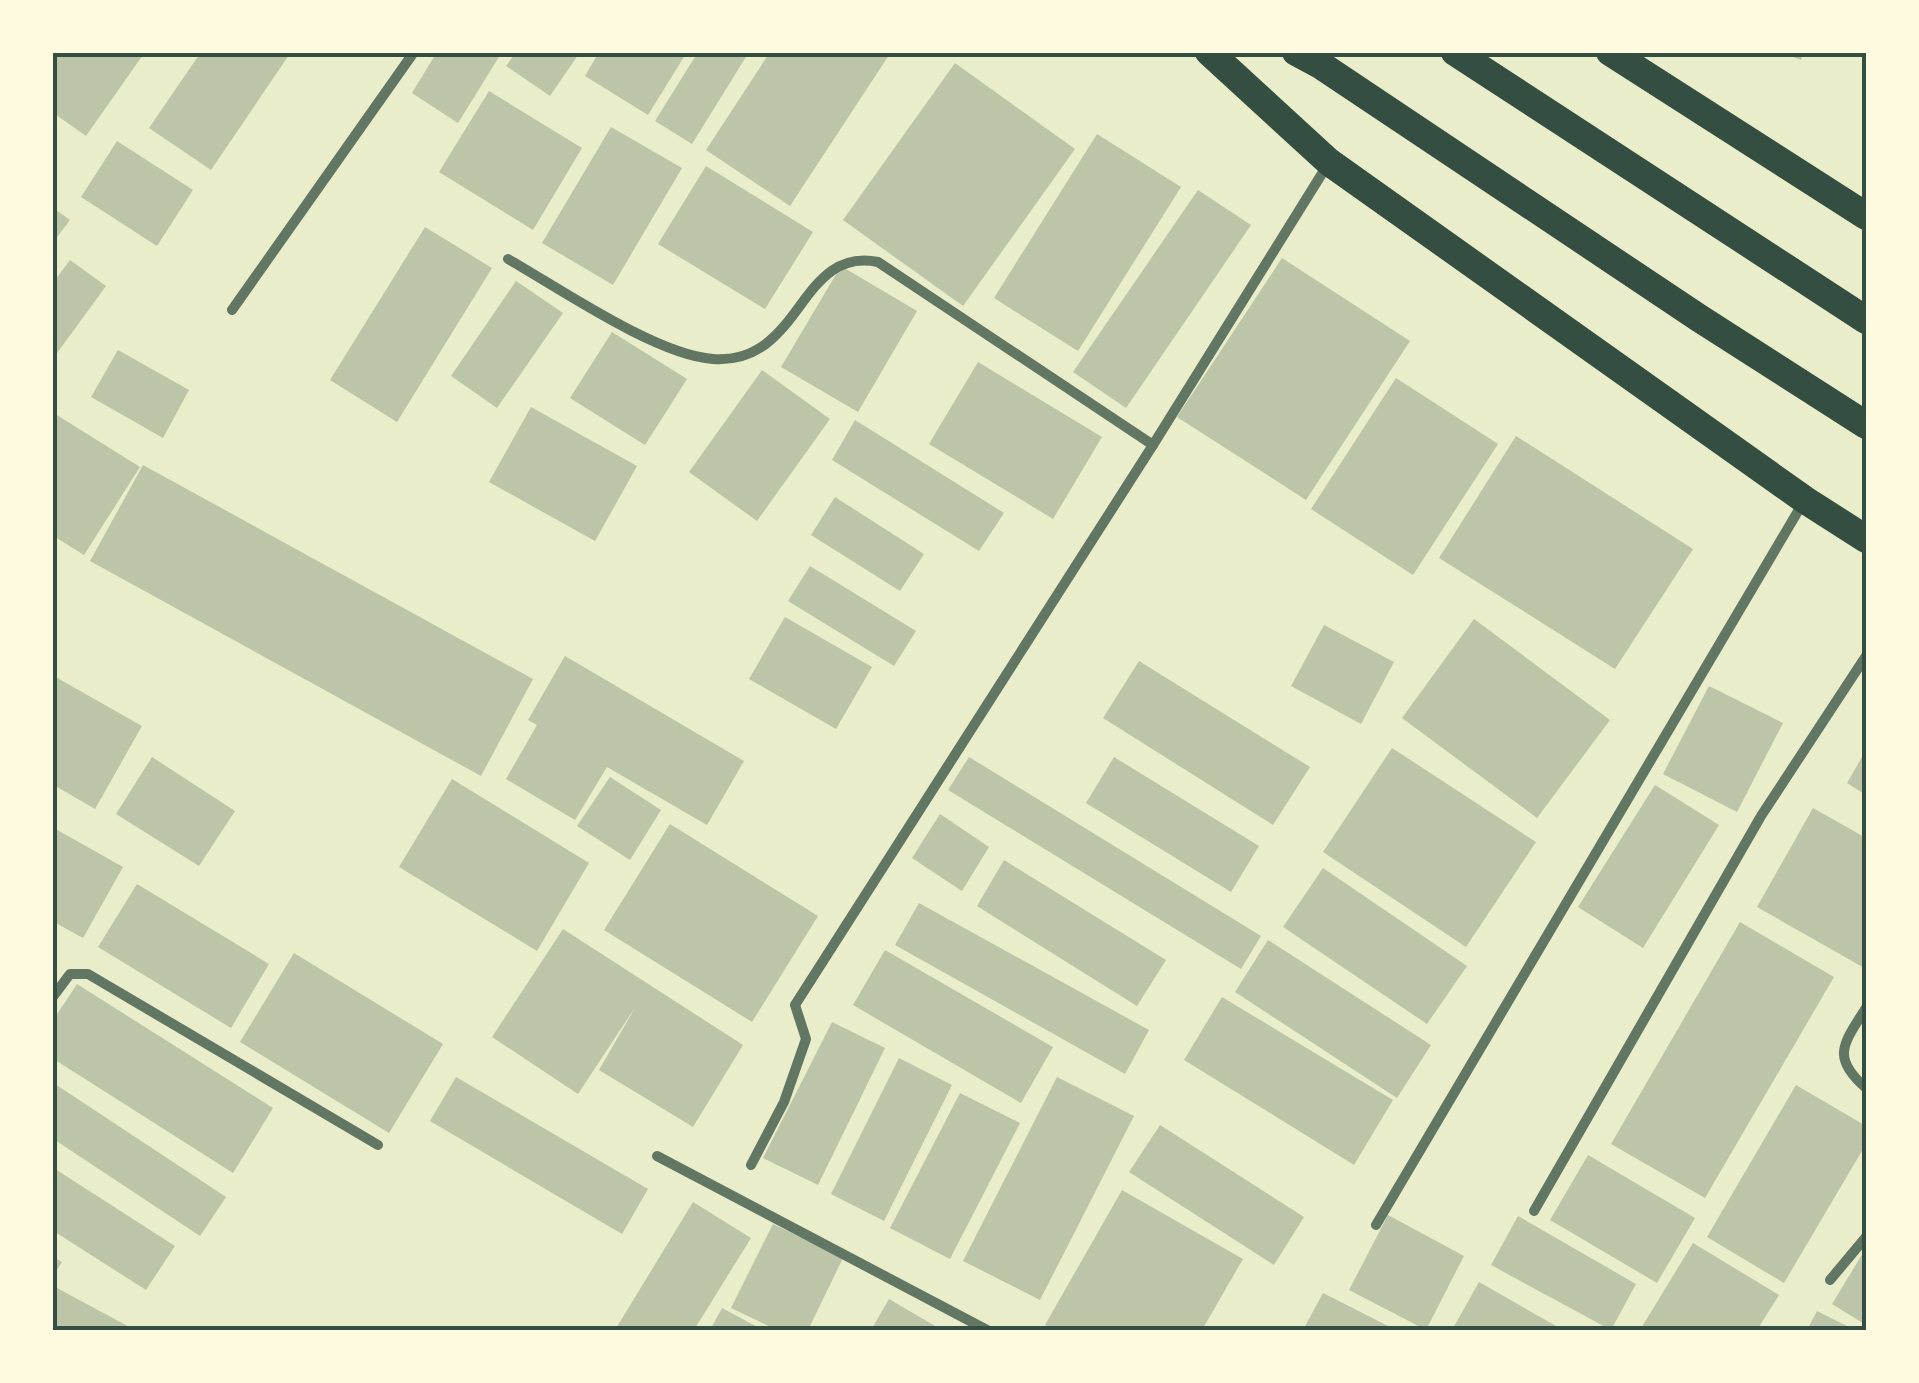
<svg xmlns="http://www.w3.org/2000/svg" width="1919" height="1383" font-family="'IBM Plex Sans',sans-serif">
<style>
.building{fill:#bcc5a7}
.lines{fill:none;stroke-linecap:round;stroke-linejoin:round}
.minor{stroke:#617663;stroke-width:10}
.trunk{stroke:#344e41;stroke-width:28}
.neatline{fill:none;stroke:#344e41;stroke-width:4}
</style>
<rect width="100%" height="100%" fill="#e9edc9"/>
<g class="building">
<polygon points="55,52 145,52 86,136 52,112"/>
<polygon points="201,52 291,52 211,170 149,128"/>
<polygon points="437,52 502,52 458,123 412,93"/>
<polygon points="516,52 580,52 550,96 506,66"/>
<polygon points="599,52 687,52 648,115 585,76"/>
<polygon points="698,52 749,52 692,144 655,121"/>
<polygon points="770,52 891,52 790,206 706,150"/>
<polygon points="1780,52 1803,52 1801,60"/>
<polygon points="955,63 1075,149 963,306 843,220"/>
<polygon points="489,91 582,148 533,230 439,172"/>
<polygon points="611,127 682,168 613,285 542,243"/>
<polygon points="1097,134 1181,187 1078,351 994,298"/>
<polygon points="117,141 193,190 157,246 81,197"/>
<polygon points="706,166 813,232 765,309 658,244"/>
<polygon points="1198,190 1251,225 1126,408 1073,372"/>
<polygon points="52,207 70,220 52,244"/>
<polygon points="425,227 492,268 397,422 330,380"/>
<polygon points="1282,258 1410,341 1306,500 1177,417"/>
<polygon points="70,260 106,286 52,360 52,284"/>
<polygon points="841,266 917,311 858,412 781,367"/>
<polygon points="516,281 563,313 497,408 451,376"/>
<polygon points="612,332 687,379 645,445 570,398"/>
<polygon points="118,350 189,390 163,438 91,397"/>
<polygon points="978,362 1102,437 1053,519 929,444"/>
<polygon points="762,370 830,419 757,521 689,472"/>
<polygon points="1396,378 1498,444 1413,575 1311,509"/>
<polygon points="531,407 637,466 595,541 489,482"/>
<polygon points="52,412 140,467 84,555 52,535"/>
<polygon points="855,420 1004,513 979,551 832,460"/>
<polygon points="1516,436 1693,549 1615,669 1439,558"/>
<polygon points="143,465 533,679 481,776 90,561"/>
<polygon points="835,497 924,554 900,591 811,535"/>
<polygon points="810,566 916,631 894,666 788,601"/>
<polygon points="785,617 872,667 836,729 749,679"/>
<polygon points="1474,619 1610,720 1537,818 1402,718"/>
<polygon points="1324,625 1394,662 1361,724 1291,686"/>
<polygon points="565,656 744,761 707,825 607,767 575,820 506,779 537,725 528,720"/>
<polygon points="1139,661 1310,767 1273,825 1103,718"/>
<polygon points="52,675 142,726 95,809 52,784"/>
<polygon points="1709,686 1783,723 1737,812 1663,774"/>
<polygon points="1392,748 1536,842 1466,947 1323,852"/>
<polygon points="1866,750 1866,795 1847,783"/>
<polygon points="152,757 235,811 199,866 116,814"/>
<polygon points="969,757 1261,936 1241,969 948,790"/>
<polygon points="1114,757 1259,846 1231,892 1086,803"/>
<polygon points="610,777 661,810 630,860 577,826"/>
<polygon points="452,779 589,863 537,951 399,867"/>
<polygon points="1655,785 1719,825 1643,948 1578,907"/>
<polygon points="1813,808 1866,838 1866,969 1757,907"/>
<polygon points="940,814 989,847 962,891 912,858"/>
<polygon points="670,824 818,916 752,1022 604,930"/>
<polygon points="52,827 123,867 83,938 52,921"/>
<polygon points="1004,860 1166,960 1137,1006 977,906"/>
<polygon points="1323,868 1467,966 1427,1024 1283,927"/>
<polygon points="137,884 269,964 231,1028 98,947"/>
<polygon points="919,903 1149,1030 1125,1074 895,945"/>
<polygon points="1740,922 1834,977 1705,1198 1611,1144"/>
<polygon points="563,929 743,1045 693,1127 599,1070 636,1006 578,1094 492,1037"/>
<polygon points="1268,940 1431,1045 1397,1098 1235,992"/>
<polygon points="885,950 1053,1047 1021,1103 853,1005"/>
<polygon points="294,953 443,1044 389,1133 240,1042"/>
<polygon points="77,984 273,1108 233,1173 52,1058 52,1022"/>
<polygon points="1222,997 1393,1100 1354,1165 1184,1060"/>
<polygon points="832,1022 885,1048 818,1185 763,1158"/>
<polygon points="899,1058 952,1085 884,1221 831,1194"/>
<polygon points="456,1077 648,1189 622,1234 430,1121"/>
<polygon points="1057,1077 1134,1116 1040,1300 963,1261"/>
<polygon points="52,1082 226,1197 200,1236 52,1138"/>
<polygon points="1796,1085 1866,1126 1866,1144 1784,1283 1707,1237"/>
<polygon points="960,1093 1020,1123 950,1259 890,1228"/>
<polygon points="1160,1125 1304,1217 1274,1265 1129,1172"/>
<polygon points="1588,1155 1695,1218 1657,1283 1550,1220"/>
<polygon points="52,1167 175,1246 146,1290 52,1230"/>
<polygon points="1122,1190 1243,1259 1202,1330 1054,1330 1045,1325"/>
<polygon points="693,1202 751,1238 694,1330 615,1330"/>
<polygon points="1388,1215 1464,1256 1426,1330 1349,1290"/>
<polygon points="1518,1216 1636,1284 1611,1330 1491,1265"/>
<polygon points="773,1224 843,1258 808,1330 777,1330 731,1308"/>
<polygon points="1693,1243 1779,1295 1757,1330 1640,1330"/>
<polygon points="1866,1248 1866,1325 1832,1304"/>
<polygon points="52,1256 62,1262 52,1278"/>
<polygon points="1479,1282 1563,1330 1452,1330"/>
<polygon points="55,1287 135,1330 52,1330"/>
<polygon points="1323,1293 1396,1330 1303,1330"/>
<polygon points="889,1299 942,1330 871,1330"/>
<polygon points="722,1308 763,1330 710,1330"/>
<polygon points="1817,1311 1855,1330 1807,1330"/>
</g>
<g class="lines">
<g class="minor">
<path d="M508,259C559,288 656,355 713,359C803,365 798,246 878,262L1153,445"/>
<polyline points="232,310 414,52"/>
<polyline points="52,998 70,974 88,974 378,1145"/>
<path d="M1866,1008C1844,1043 1830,1057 1866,1088"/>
<polyline points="657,1156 987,1330"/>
<polyline points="751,1165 784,1102 806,1039 795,1005 1153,445 1328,164"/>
<polyline points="1534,1211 1761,816 1866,656"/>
<polyline points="1376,1225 1804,501"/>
<polyline points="1830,1280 1866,1237"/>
</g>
<g class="trunk">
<polyline points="1209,52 1329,162 1805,500 1866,539"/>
<polyline points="1296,52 1322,66 1699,318 1866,425"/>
<polyline points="1455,52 1866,320"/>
<polyline points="1610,52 1866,216"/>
</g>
</g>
<rect width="1919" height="1383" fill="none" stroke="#fefae0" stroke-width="110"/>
<rect x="55" y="55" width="1809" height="1273" class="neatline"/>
</svg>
